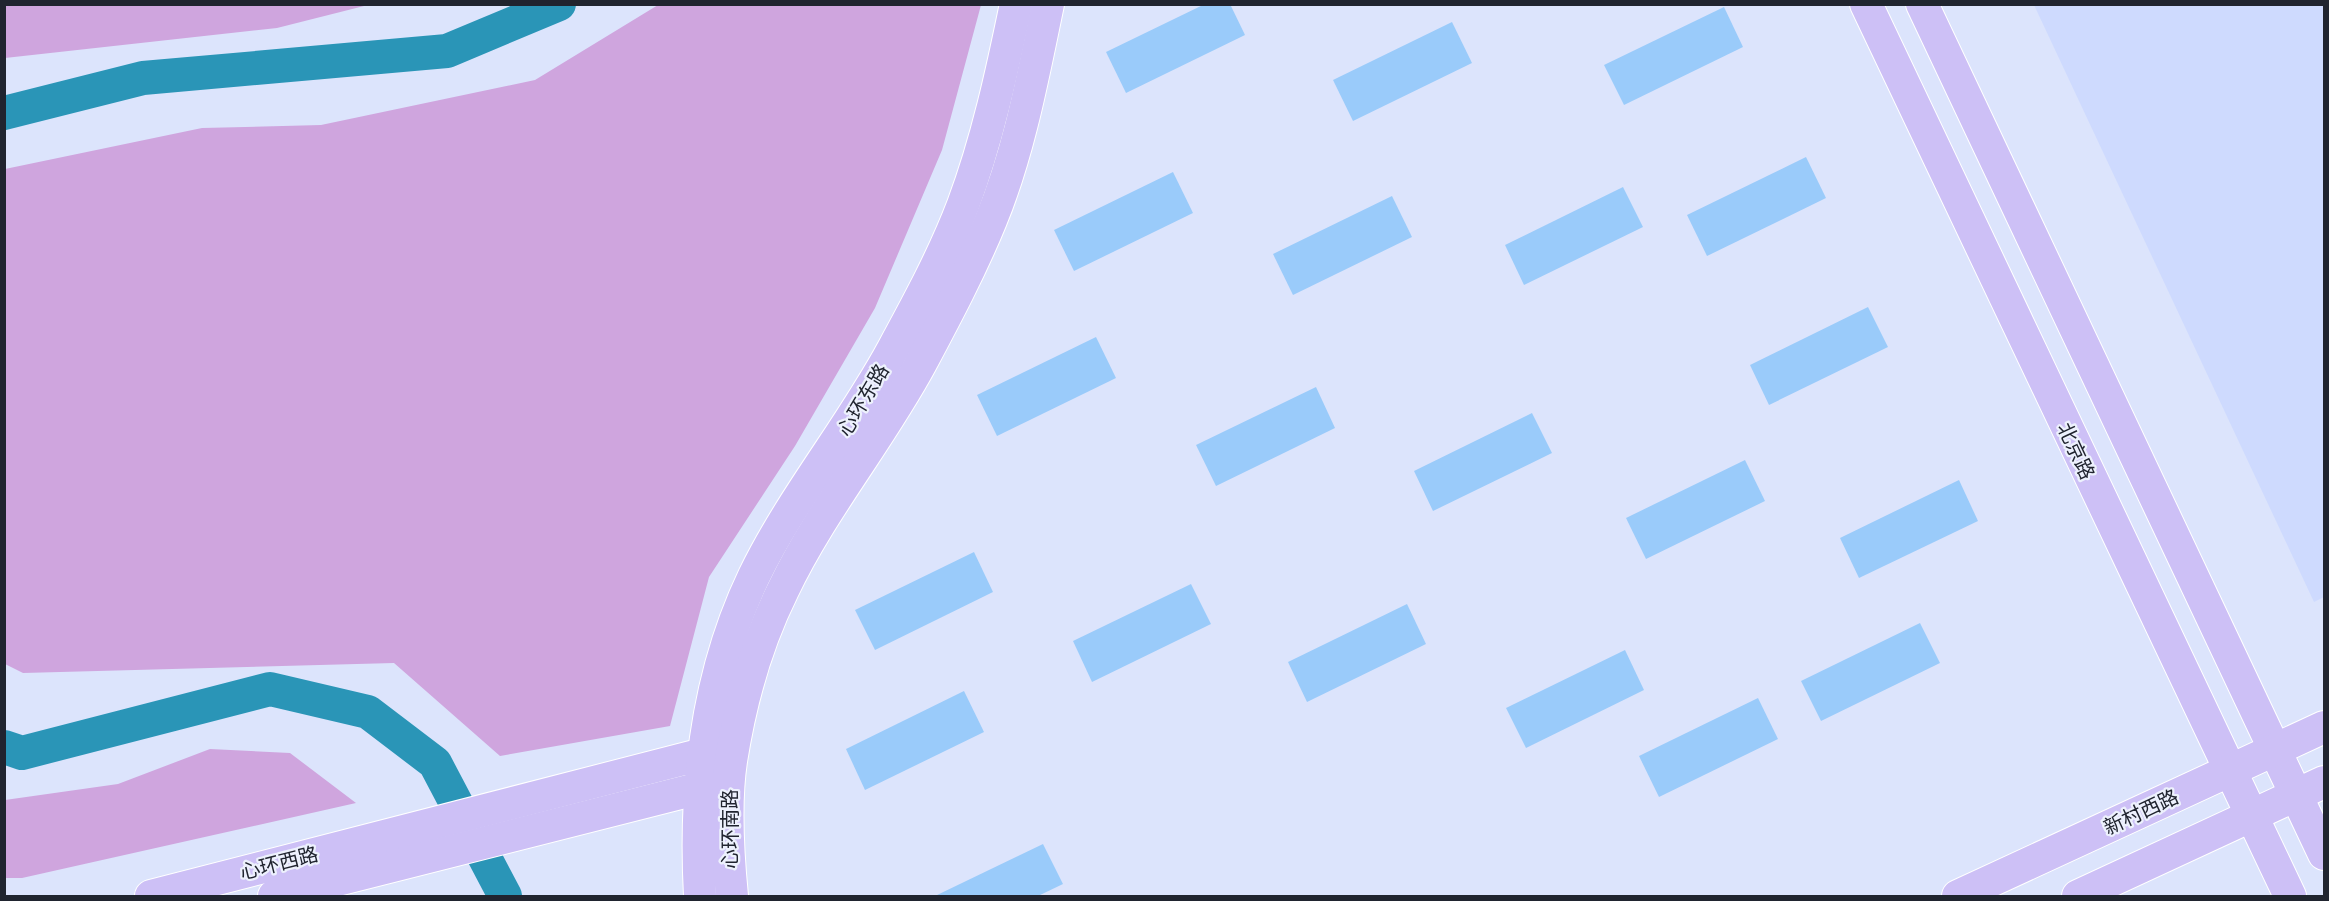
<svg xmlns="http://www.w3.org/2000/svg" width="2329" height="901" font-family="'Public Sans','Noto Sans SC',sans-serif">
<style>
.built{fill:#cedafe}
.green{fill:#cfa5de}
.lines{fill:none;stroke-linecap:round;stroke-linejoin:round}
.river{stroke:#2a95b7;stroke-width:34}
.building{fill:#9acbfa}
.major-casing{stroke:#fff;stroke-width:34}
.major{stroke:#cdc0f6;stroke-width:32}
.labels{text-anchor:middle;dominant-baseline:central;stroke-width:4.5;stroke-linejoin:round;paint-order:stroke}
.street-label{font-size:20px;fill:#20242f;stroke:#edf1fd}
</style>
<rect width="100%" height="100%" fill="#dce4fc"/>
<polygon class="built" points="2034,5 2324,5 2324,597 2314,602"/>
<g class="green">
<polygon points="4,5 5,4 368,5 277,28 5,58"/>
<polygon points="658,5 981,5 942,150 875,308 795,446 709,577 670,726 500,756 394,663 23,673 5,664 5,169 202,128 321,125 535,80"/>
<polygon points="210,749 290,753 356,803 22,878 5,878 5,800 118,784"/>
</g>
<g class="lines">
<g class="river">
<polyline points="4,113 143,78 447,51 559,4"/>
<polyline points="4,747 22,753 270,689 368,712 435,763 505,896"/>
</g>
</g>
<g class="building">
<polygon points="1205,4 1230,4 1245,35 1126,93 1106,52"/>
<polygon points="1724,7 1743,47 1624,105 1604,65"/>
<polygon points="1452,22 1472,63 1353,121 1333,80"/>
<polygon points="1806,157 1826,198 1707,256 1687,215"/>
<polygon points="1173,172 1193,213 1074,271 1054,230"/>
<polygon points="1623,187 1643,227 1524,285 1505,245"/>
<polygon points="1392,196 1412,237 1293,295 1273,254"/>
<polygon points="1868,307 1888,347 1769,405 1750,365"/>
<polygon points="1096,337 1116,378 997,436 977,395"/>
<polygon points="1316,387 1335,428 1216,486 1196,445"/>
<polygon points="1532,413 1552,453 1433,511 1414,471"/>
<polygon points="1745,460 1765,501 1646,559 1626,518"/>
<polygon points="1959,480 1978,521 1859,578 1840,538"/>
<polygon points="974,552 993,592 875,650 855,610"/>
<polygon points="1191,584 1211,624 1092,682 1073,641"/>
<polygon points="1407,604 1426,644 1307,702 1288,662"/>
<polygon points="1920,623 1940,663 1821,721 1801,681"/>
<polygon points="1625,650 1644,690 1526,748 1506,708"/>
<polygon points="964,691 984,732 865,790 846,749"/>
<polygon points="1758,698 1778,739 1659,797 1639,756"/>
<polygon points="1043,844 1063,884 1038,896 935,896"/>
</g>
<g class="lines">
<g class="major-casing">
<g id="major">
<polyline points="1866,4 2290,896"/>
<polyline points="1922,4 2324,854"/>
<polyline points="151,896 703,754 721,759"/>
<polyline points="274,896 700,788 714,776"/>
<path d="M700,896C694,787 706,676 754,576C793,496 851,427 893,349C918,303 944,255 963,205C987,141 1002,72 1016,4"/>
<path d="M732,896C728,856 725,801 731,761C740,704 757,642 783,590C821,510 879,441 921,363C946,316 971,269 991,220C1019,152 1033,76 1048,4"/>
<polyline points="1958,896 2324,727"/>
<polyline points="2078,896 2324,782"/>
</g>
</g>
<use href="#major" class="major"/>
</g>
<g class="labels">
<g class="street-label">
<text transform="translate(863 400) rotate(-59)">心环东路</text>
<text transform="translate(2076 451) rotate(65)">北京路</text>
<text transform="translate(2141 812) rotate(-25)">新村西路</text>
<text transform="translate(730 829) rotate(-90)">心环南路</text>
<text transform="translate(279 863) rotate(-14)">心环西路</text>
</g>
</g>
<rect width="2329" height="901" fill="none" stroke="#20242f" stroke-width="12"/>
</svg>
